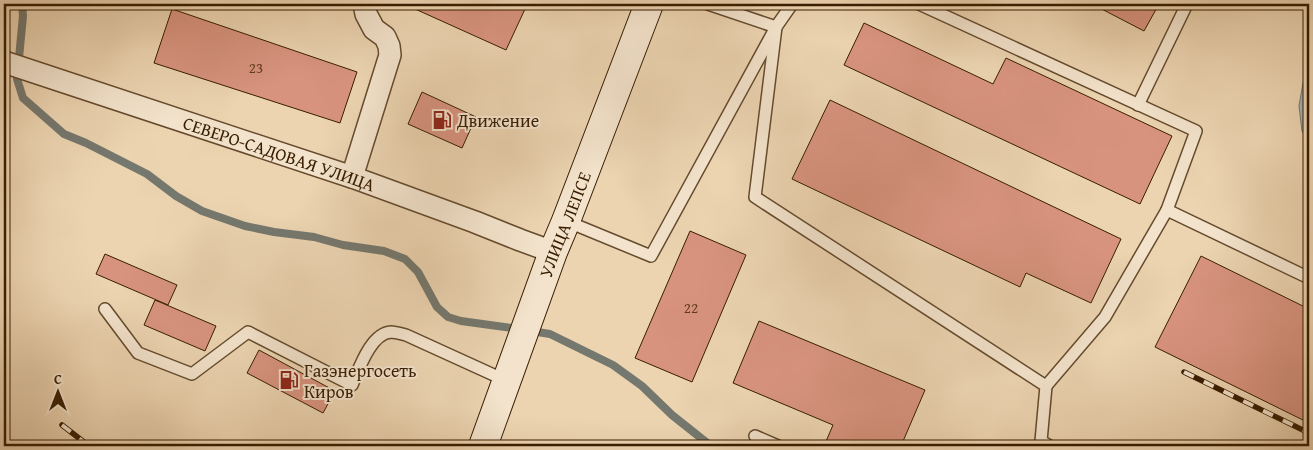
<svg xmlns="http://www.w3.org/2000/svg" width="1313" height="450" font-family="'Gentium Book Plus',serif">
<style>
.water{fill:#9db5b7;stroke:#75786e}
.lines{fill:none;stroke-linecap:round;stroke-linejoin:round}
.shore{stroke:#6a695c;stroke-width:1}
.stream{stroke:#75786e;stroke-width:8}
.building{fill:#d8937f;stroke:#381d01}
.lane-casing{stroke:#654b2d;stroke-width:14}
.street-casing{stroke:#654b2d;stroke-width:24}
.secondary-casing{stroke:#381d01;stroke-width:30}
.lane{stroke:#f3e3cc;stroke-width:11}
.street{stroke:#f3e3cc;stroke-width:21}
.secondary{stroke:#f3e3cc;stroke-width:28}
.rail-casing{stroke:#381d01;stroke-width:5.5}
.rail{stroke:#f3e3cc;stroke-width:4;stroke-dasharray:11;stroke-linecap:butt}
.labels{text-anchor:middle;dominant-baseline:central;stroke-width:4;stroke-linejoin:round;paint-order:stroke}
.number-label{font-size:15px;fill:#603a20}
.poi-label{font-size:18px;fill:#381d01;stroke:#f3e3cc;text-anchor:start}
.street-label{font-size:18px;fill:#381d01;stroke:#f3e3cc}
</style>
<rect width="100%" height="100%" fill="#ecd4b1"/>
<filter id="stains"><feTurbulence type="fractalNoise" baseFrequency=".004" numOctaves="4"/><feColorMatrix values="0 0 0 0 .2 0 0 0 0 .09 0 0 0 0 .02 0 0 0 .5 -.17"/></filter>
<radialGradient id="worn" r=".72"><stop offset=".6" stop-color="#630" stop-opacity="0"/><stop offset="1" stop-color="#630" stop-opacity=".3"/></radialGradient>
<polygon class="water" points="1309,61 1309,144 1302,131 1299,106 1306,66"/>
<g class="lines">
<path class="shore" d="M1309,79C1306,95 1300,119 1309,135"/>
<g class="stream">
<polyline points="22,4 23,16 17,79 23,98 64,134 86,143 147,174 176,196 202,211 245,226 274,232 314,237 343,245 384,251 405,259 418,272 437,307 448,317 461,321 519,329"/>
<polyline points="531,331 550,334 613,365 642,386 672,415 711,446"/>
</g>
</g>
<g class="building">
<polygon points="404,4 512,4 525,9 506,50"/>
<polygon points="1092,4 1159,4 1144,31"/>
<polygon points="172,9 357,72 340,123 154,63"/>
<polygon points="864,23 993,84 1006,58 1172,136 1140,204 844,65"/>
<polygon points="422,92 476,117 462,148 408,124"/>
<polygon points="830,100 1121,239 1091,303 1026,273 1020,287 792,179"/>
<polygon points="690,231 746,255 692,382 635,358"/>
<polygon points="105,254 177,285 168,305 96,274"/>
<polygon points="1201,256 1309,309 1309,423 1155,347"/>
<polygon points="155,300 216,326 205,351 144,325"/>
<polygon points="759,321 925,390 901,446 824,446 833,425 733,383"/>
<polygon points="259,350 335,391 323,413 247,373"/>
</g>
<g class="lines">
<g class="lane-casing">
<g id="lane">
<polyline points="708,4 776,27 755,197 1046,386 1041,441 1050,446"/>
<polyline points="919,4 1196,131 1167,210 1309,278"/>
<polyline points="1138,105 1187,4"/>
<polyline points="566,221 651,256 776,27 792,4"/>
<path d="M105,309L138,353L192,374L248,332L352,385C359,369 371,333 391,332C395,332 402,334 406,335L507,381"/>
<polyline points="1046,386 1105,317 1167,210"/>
<polyline points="755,436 778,446"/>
</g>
</g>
<g class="street-casing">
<g id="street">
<path id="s1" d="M4,62L352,177L475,222L520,240L553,252"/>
<polyline points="352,177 390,55 389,46 385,37 374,29 366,14 364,4"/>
</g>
</g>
<g class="secondary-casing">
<g id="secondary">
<path id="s2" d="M483,446L553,252L566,221L649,4"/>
</g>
</g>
<use href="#lane" class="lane"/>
<use href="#street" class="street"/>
<use href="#secondary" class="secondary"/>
<g class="rail-casing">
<g id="rail">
<polyline points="1184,372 1309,433"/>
<polyline points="62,425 89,446"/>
</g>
</g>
<use href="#rail" class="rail"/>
</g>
<defs>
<g id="fuel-bare" transform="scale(1.5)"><path d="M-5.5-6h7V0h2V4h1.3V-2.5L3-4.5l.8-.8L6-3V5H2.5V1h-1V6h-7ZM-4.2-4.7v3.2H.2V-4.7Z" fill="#8f2418" stroke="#f3e3cc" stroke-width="2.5" paint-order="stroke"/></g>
</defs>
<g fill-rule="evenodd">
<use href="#fuel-bare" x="442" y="120"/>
<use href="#fuel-bare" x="289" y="380"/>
</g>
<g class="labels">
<g class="number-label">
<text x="256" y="67">23</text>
<text x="691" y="307">22</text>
</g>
<g class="poi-label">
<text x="457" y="120">Движение</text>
<text x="304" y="370">Газэнергосеть<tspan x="304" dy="21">Киров</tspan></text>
</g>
<g class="street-label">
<text stroke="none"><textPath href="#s1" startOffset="290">СЕВЕРО-САДОВАЯ УЛИЦА</textPath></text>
<text stroke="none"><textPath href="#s2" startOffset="236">УЛИЦА ЛЕПСЕ</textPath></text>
</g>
</g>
<rect width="1313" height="450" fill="none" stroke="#ecd4b1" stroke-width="20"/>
<rect x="5" y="5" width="1303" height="440" fill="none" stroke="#381d01" stroke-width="2.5"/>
<rect x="10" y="10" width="1293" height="430" fill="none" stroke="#381d01"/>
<g transform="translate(58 392)" stroke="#f3e3cc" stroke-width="4" paint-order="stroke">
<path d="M0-4L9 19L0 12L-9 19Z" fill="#381d01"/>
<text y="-8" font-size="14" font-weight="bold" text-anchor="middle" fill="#381d01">С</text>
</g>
<rect width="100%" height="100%" filter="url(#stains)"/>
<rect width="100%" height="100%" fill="url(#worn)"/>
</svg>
